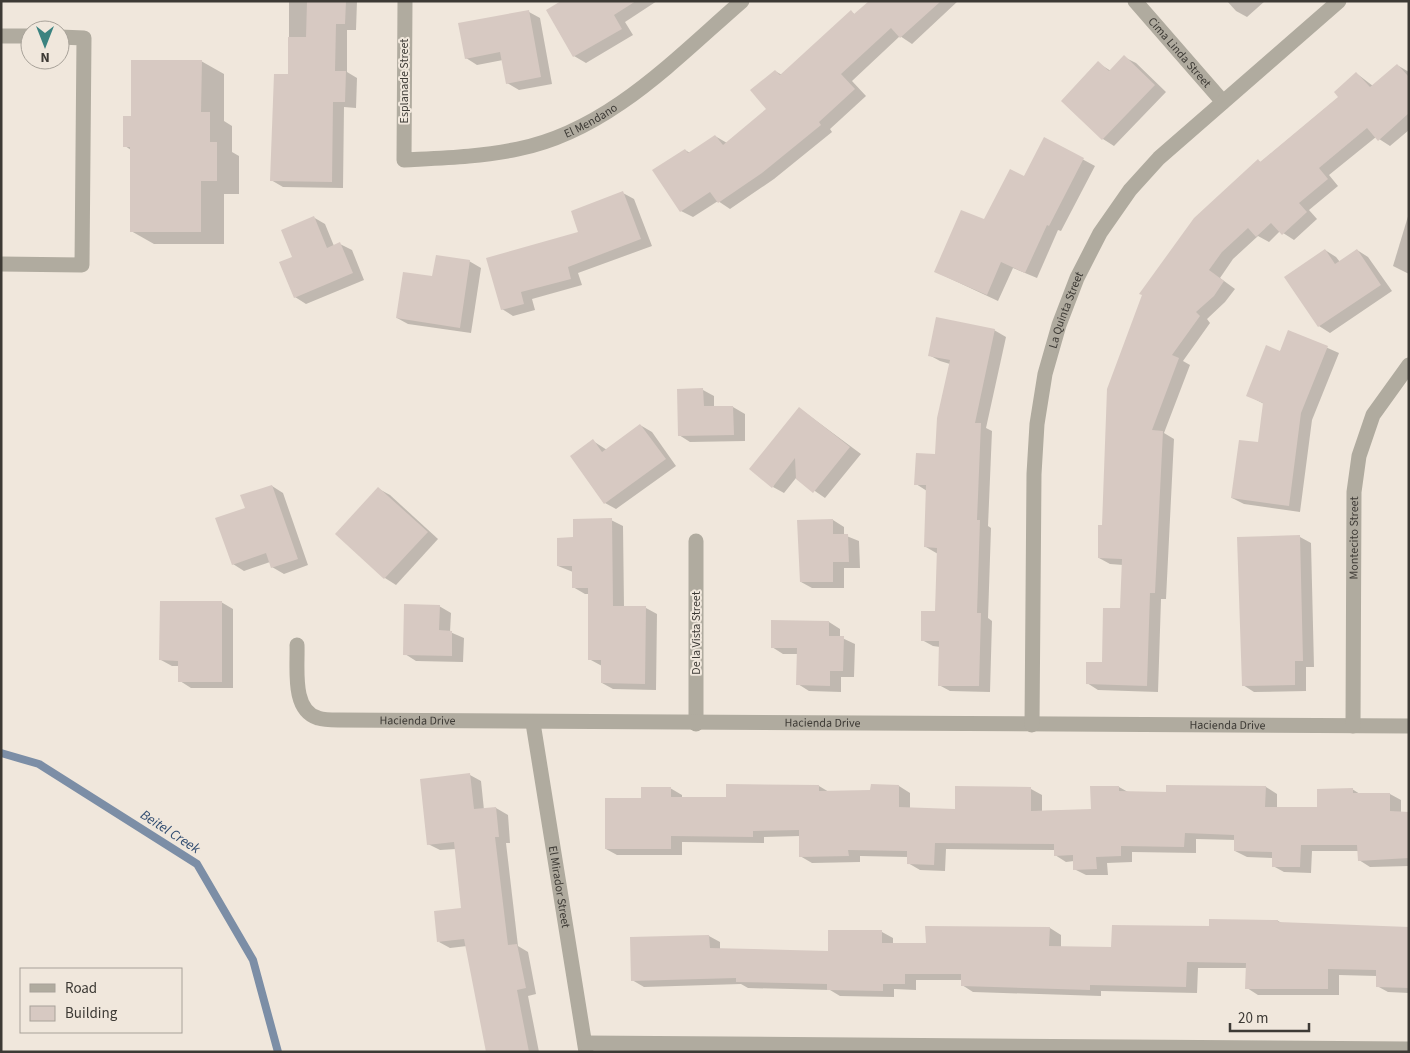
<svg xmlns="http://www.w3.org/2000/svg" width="1410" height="1053" font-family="'Source Sans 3',sans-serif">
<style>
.shadow{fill:#0003}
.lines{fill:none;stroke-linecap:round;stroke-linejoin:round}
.stream{stroke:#7c8ea6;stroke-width:8}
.building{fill:#d7c9c2}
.minor{stroke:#b0ab9f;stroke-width:15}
.labels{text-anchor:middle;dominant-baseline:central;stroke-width:4;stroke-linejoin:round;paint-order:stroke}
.street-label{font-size:12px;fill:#3d3a35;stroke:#f0e7dc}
.water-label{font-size:14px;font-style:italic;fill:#2e4a6f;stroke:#f0e7dc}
</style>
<rect width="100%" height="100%" fill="#f0e7dc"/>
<g class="shadow">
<polygon points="289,1 357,1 356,30 347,30 347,72 357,78 356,108 344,107 343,188 283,187 271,180 289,75"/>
<polygon points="564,1 657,1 625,22 633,35 586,63 574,56"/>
<polygon points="871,1 958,1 912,44 900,36 852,81 866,96 830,129 832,132 774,179 730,209 718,201 693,217 681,211 685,150 690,153 715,136 727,143 768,109 775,71 782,75 851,12 856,15"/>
<polygon points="1227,1 1265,1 1247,17 1236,11"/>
<polygon points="529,12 540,18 552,84 519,90 507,83 503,60 477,65 466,58"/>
<polygon points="1124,57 1136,63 1166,92 1114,146 1103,139 1062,101 1098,63 1111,71"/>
<polygon points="201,61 224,74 224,121 232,126 232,152 239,156 239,194 224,194 224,244 154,244 131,231 131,150 125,146 132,118"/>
<polygon points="1397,65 1409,72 1409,130 1390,146 1376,137 1329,175 1338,186 1309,210 1317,219 1294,240 1280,231 1269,242 1258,236 1233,259 1220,278 1235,289 1225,302 1207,319 1210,323 1183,361 1190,365 1164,433 1174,439 1166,599 1161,599 1158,692 1098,690 1087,683 1103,663 1122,610 1123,565 1110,564 1099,558 1103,526 1109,389 1258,161 1261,162 1339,97 1356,73 1373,86"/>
<polygon points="1045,139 1095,166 1061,231 1058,230 1037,278 1013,268 998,301 936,272 1024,177"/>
<polygon points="623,193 634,199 652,246 578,273 582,285 532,299 535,310 513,316 502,309"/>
<polygon points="1409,213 1409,274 1393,266"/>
<polygon points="313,217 325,224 334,246 340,244 352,250 364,280 306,304 295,297 294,258"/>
<polygon points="1325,250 1336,257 1340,262 1357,250 1368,257 1392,291 1330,333 1319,326"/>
<polygon points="469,261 481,268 471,333 408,324 397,318 433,278"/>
<polygon points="994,330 1006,337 986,428 992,431 988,526 991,528 988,618 992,621 990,692 950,691 939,685 940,647 933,646 922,640 936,613 938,554 926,547 927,491 916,484 936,456 950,364 940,361 929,355"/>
<polygon points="1289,331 1339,353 1312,420 1300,512 1244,504 1232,498 1259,444 1264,404 1247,395 1280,352"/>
<polygon points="703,390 714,396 714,407 733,407 745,414 745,441 690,442 679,435"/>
<polygon points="799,408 861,454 825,498 796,478 784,493 773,487"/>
<polygon points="640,425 652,432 676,466 616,509 605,503 593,441 607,450"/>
<polygon points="272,486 283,493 308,565 284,574 272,567 270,562 244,571 233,564 246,508"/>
<polygon points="379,489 390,495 438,539 396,585 385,578 337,534"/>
<polygon points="611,520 623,526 624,607 646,608 657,614 656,690 613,689 602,683 602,666 589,659 589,594 585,594 573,587 573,572 558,566 575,539"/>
<polygon points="833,520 844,527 844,535 859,541 860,568 844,568 844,588 812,588 801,582"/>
<polygon points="1300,537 1311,543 1314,667 1306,667 1306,691 1254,692 1243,685"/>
<polygon points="221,602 233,609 233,688 191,688 180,681 180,666 172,666 161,660"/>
<polygon points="439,606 451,613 450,632 464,638 463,662 416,661 405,654"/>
<polygon points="829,622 840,629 840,637 855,644 854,677 841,677 841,692 809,691 798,684 798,654 783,654 772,647"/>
<polygon points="470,775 481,781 484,810 496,808 508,815 510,843 506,843 518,946 528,952 536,994 528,996 539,1052 498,1052 467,946 450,948 439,942 463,909 456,849 440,850 428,844"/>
<polygon points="819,786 829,792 872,791 899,786 910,793 910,809 956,810 1031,789 1042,795 1042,811 1092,810 1119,787 1128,792 1167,793 1266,787 1277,794 1277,808 1318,809 1352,789 1360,794 1390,794 1401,800 1401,813 1409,813 1409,866 1370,867 1359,860 1359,851 1312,851 1311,873 1284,872 1273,866 1273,858 1247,857 1235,851 1236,840 1196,839 1196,853 1132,852 1132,862 1107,863 1108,875 1086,875 1074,869 1074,861 1066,862 1055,855 1055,850 946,849 945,871 920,870 908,863 908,857 860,856 860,862 812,863 800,856 800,836 764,837 764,843 682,842 682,855 617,855 606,849 642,799 670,788 682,795 682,798 727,799"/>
<polygon points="1278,921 1282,923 1409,928 1409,993 1388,992 1377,986 1377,976 1339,975 1339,995 1258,995 1247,988 1247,968 1198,968 1197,993 1101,991 1101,996 973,992 962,985 962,980 916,980 916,990 894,989 894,997 840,996 830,990 748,988 741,984 644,987 632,980 709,936 720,942 720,949 829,952 882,932 893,938 893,945 927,945 1050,928 1061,935 1061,947 1112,948 1211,928"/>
</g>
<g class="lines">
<polyline class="stream" points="1,753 39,764 197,864 253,960 278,1052"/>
</g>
<g class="building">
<polygon points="307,1 346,1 345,24 336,24 335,71 346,71 345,102 333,102 332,182 270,181 274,74 288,74 288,37 306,37"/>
<polygon points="561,1 636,1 614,15 622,29 573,57 546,10"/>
<polygon points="869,1 941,1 900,38 891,28 841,74 855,89 819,122 821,125 762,173 718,203 710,192 680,212 652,170 685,149 688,153 715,135 723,145 766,109 750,90 775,70 780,75 851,10 854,14"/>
<polygon points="529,10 541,77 506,84 500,52 465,59 458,23"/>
<polygon points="1124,55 1155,85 1102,140 1061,101 1098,61 1109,71"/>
<polygon points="131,60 202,60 201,112 210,112 210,142 217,142 217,181 201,181 201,232 130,232 130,147 123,147 123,116 131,116"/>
<polygon points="1397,64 1409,77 1409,113 1378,141 1367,128 1319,168 1328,179 1299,203 1307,212 1282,235 1271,223 1256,237 1248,228 1222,252 1209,270 1224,281 1214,296 1196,312 1200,316 1172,355 1179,358 1152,430 1163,431 1155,593 1150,593 1147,686 1086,684 1086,662 1102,662 1103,608 1120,608 1122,559 1098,558 1098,525 1102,525 1107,389 1142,295 1139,294 1194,218 1258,159 1260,162 1338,97 1334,92 1356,72 1370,87"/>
<polygon points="1044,137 1084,158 1049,226 1047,225 1025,273 1001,262 987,295 934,272 961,210 984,219 1010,169 1024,176"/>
<polygon points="623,191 641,239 568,267 571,279 521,292 524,304 501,310 486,258 578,232 571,211"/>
<polygon points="314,216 327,248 340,242 353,273 294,298 279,262 292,257 281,230"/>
<polygon points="1325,249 1335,264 1357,249 1381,285 1318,327 1284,277"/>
<polygon points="436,255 470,260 460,328 396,318 403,272 432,276"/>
<polygon points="936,317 995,329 975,423 981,423 977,520 980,520 977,613 981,613 979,686 938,686 939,641 921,641 921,611 935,611 937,548 924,547 926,485 914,485 916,453 935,454 937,418 950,360 928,356"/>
<polygon points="1288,330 1328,346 1301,413 1289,506 1231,498 1239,440 1258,442 1263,403 1246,396 1266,345 1280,351"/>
<polygon points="703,388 704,406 733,406 734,435 678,436 677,389"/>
<polygon points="799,407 850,447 813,493 796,479 795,458 772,488 749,469"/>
<polygon points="640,424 666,459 604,504 570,456 593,439 602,452"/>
<polygon points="272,485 298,559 271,568 266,553 232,565 215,518 245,508 240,495"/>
<polygon points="378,487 428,532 384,579 335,534"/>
<polygon points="612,518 613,606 646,606 645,684 601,683 601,660 588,660 588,588 572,588 572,566 557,566 557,538 573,537 573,519"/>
<polygon points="833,519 833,534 848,534 849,562 833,562 833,582 800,582 797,520"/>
<polygon points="1300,535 1303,661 1295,661 1295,685 1242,686 1237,537"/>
<polygon points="160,601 222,601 222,682 178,682 178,661 159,660"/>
<polygon points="404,604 440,605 439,630 452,631 452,656 403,655"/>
<polygon points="771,620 829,621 829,636 844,636 843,671 830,671 830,686 796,685 797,648 771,648"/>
<polygon points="470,773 474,809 496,807 499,837 495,837 508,945 517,944 526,988 517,990 529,1052 486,1052 464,939 437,942 434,911 461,908 454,842 427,845 420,779"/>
<polygon points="726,784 819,785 819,791 870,790 871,784 899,785 899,807 955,809 955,786 1031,787 1031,811 1091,809 1090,786 1119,786 1119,791 1166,792 1166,785 1266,786 1265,807 1317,807 1317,789 1353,788 1353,793 1390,793 1390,811 1409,812 1409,858 1358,861 1357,845 1301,845 1300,867 1272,867 1272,852 1234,851 1234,835 1185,833 1184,847 1121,846 1121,856 1096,857 1097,869 1073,870 1073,855 1054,856 1054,844 935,843 934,865 907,864 907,851 848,850 849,856 799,857 799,830 753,831 753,837 671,836 671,849 605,849 605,798 641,798 641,787 671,787 671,797 726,797"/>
<polygon points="1209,919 1278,920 1278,922 1409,927 1409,988 1376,987 1376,970 1328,969 1328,989 1245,989 1246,963 1187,962 1186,987 1090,985 1090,990 961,986 961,974 905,974 905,984 883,984 883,991 827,990 827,984 736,982 736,978 631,981 630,937 709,935 710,948 828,951 828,930 882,930 882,943 926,943 925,926 1050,927 1049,946 1111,947 1112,925 1209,926"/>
</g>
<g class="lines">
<g class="minor">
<path id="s1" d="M405,1L404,160C442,158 481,157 518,149C608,131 675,59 742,1"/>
<path id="s2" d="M1135,1L1223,102"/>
<polyline points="1,36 30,36"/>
<polyline points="1,264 82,265 84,38 60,37"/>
<polyline points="696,541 696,724"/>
<path id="s3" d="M297,645C298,667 291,710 318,718C324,720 332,720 338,720L1409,726"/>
<path id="s4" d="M533,723L586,1052"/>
<path id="s5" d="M1032,725L1034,474L1037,424L1045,374L1059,325L1077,278L1100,233L1130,190L1159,158L1339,1"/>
<path id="s6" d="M1353,726L1354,492L1359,456L1373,415L1409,365"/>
<polyline points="585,1043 1409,1049"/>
</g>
</g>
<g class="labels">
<g class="street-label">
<text stroke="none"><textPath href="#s2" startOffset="68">Cima Linda Street</textPath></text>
<text transform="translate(404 81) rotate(-90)">Esplanade Street</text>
<text stroke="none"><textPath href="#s1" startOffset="352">El Mendano</textPath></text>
<text stroke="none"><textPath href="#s5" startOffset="419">La Quinta Street</textPath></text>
<text stroke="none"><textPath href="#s6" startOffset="188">Montecito Street</textPath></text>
<text transform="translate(696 633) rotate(-90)">De la Vista Street</text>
<text stroke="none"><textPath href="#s3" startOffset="181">Hacienda Drive</textPath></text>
<text stroke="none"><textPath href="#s3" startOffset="586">Hacienda Drive</textPath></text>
<text stroke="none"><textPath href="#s3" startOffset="991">Hacienda Drive</textPath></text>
<text stroke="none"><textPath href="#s4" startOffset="166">El Mirador Street</textPath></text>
</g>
<g class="water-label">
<text transform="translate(170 832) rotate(33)">Beitel Creek</text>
</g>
</g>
<rect width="1410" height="1053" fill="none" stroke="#3d3a35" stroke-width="5"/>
<rect x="20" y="968" width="162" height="65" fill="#f0e7dc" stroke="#a8a299"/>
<rect x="30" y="984" width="25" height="8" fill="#b0ab9f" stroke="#a8a299"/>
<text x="65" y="993" font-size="15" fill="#3d3a35">Road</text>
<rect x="30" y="1006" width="25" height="15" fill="#d7c9c2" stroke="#a8a299"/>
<text x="65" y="1018" font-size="15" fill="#3d3a35">Building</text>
<g transform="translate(45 45) rotate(180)"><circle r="24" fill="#f0e7dc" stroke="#a8a299"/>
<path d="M0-4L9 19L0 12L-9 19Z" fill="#3b8380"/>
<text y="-8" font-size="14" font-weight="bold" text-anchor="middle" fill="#3d3a35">N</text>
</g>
<path d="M1230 1023v8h79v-8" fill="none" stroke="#3d3a35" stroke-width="2.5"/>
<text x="1238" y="1023" font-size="15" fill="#3d3a35" stroke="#f0e7dc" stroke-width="4" paint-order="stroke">20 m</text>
</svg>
